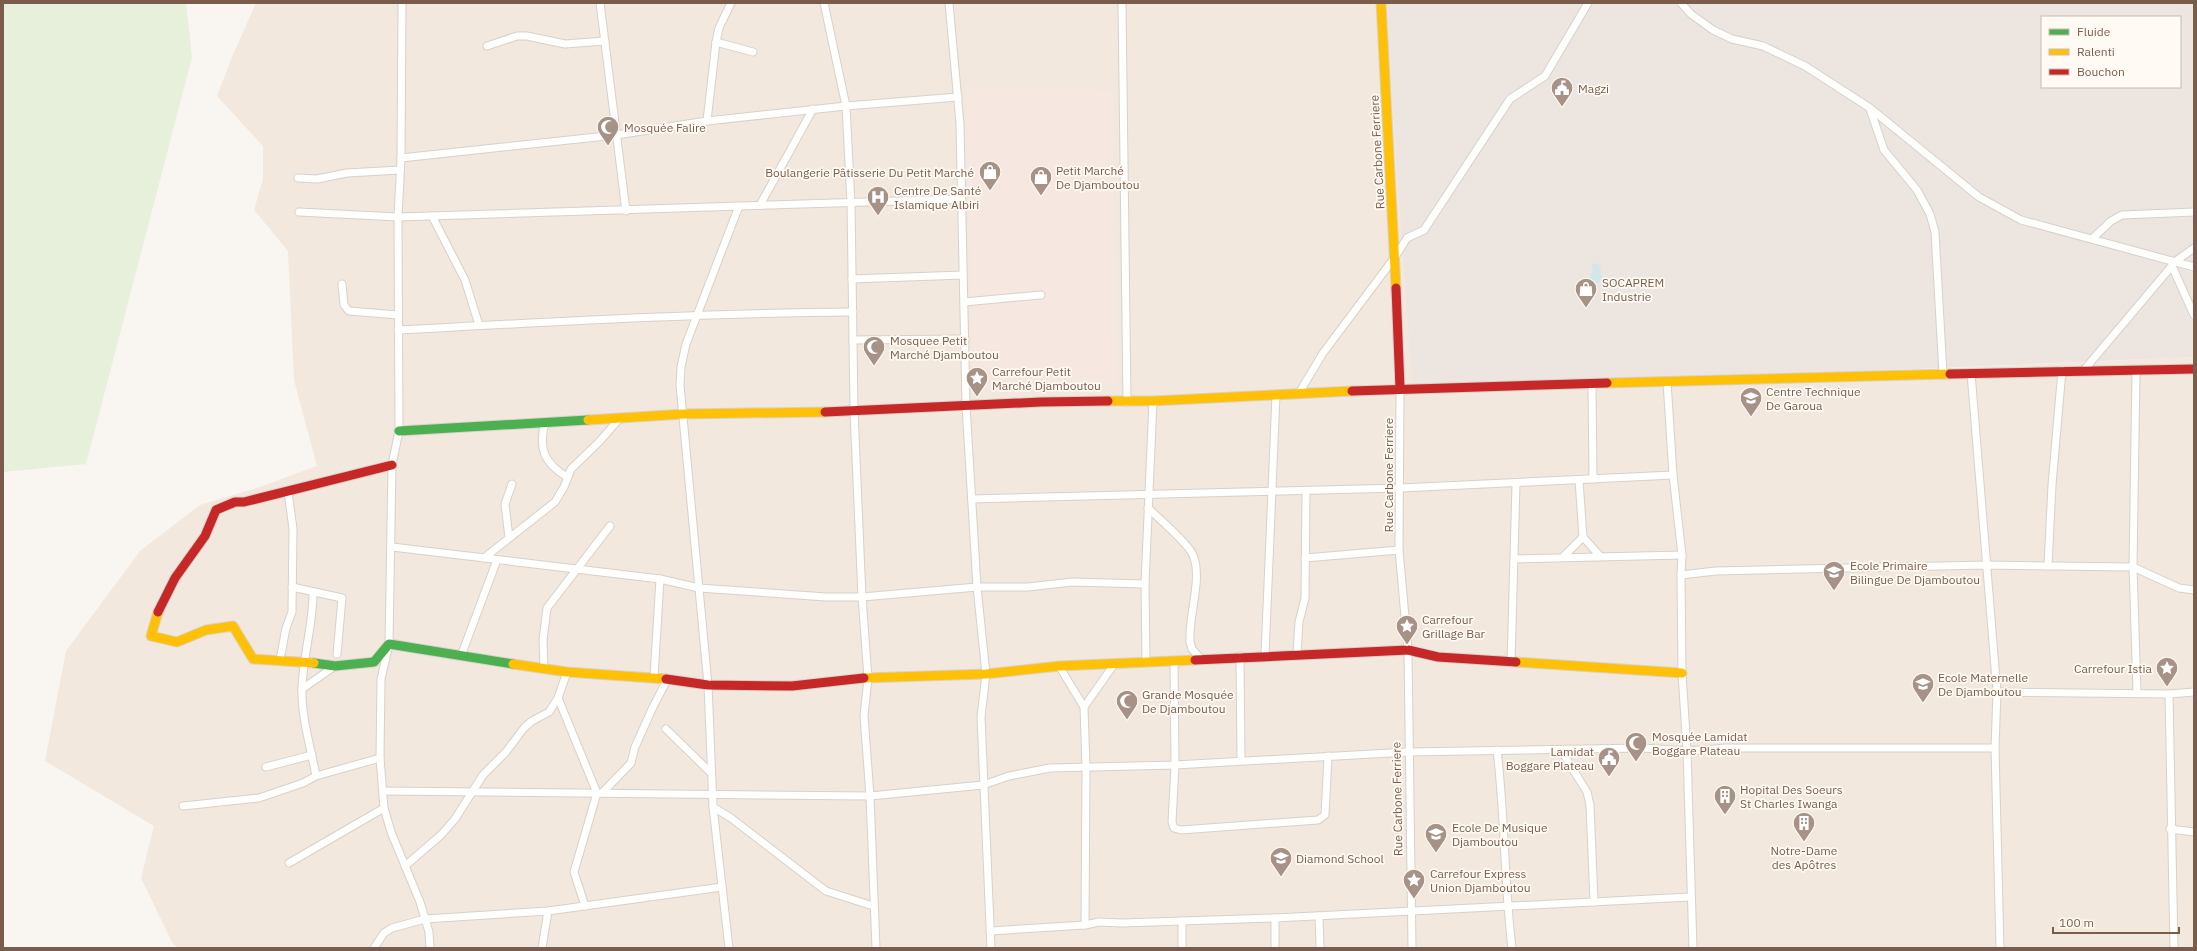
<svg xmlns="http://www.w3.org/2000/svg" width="2197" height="951" font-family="'IBM Plex Sans',sans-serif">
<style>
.residential{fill:#f2e8de}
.commercial{fill:#f6e8e1}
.industrial{fill:#ede5e0;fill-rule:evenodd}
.green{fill:#e7f0db}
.water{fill:#d0e8ea}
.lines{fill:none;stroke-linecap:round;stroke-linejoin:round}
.street-casing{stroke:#d7d1cb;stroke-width:9}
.fast-casing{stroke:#d9d2cb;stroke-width:11}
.slow-casing{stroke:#d9d2cb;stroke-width:11}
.jam-casing{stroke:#d9d2cb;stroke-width:11}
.street{stroke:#fefefd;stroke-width:7}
.fast{stroke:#4caf50;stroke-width:9}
.slow{stroke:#ffc107;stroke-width:9}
.jam{stroke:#c62828;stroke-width:9}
.labels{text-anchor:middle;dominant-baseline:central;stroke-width:3.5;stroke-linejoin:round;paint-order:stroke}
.poi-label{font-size:12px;fill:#7a5c4d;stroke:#fffaf3;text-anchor:start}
.street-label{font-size:12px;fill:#7a5c4d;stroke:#fffaf3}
</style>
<rect width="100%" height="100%" fill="#f9f5f0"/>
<polygon class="residential" points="256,3 1385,3 1843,373 2194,357 2194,948 178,948 173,944 141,878 154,826 45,761 66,651 140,551 200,505 260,487 317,466 294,380 288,251 254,210 263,179 263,146 217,96 232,57"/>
<polygon class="commercial" points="966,87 1113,91 1115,316 1118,384 973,389"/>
<path class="industrial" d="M1385,3H2194V357L1413,391ZM2042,17H2180V87H2042Z"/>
<polygon class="green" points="3,3 186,3 192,57 86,464 3,472"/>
<polygon class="water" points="1595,263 1601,266 1600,271 1603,279 1597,284 1590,280 1590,276 1593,272 1592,265"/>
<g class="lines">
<g class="street-casing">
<g id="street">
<polyline points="402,3 401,158 398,217 399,431 392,465 389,644 381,679 380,758 384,808 391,832 420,902 429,932 430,948"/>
<polyline points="600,3 626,211"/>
<polyline points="824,3 846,106 851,203 854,411 862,597 868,678 864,716 870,796 876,948"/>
<polyline points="949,3 960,124 966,406 977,587 986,674 981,717 991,948"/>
<polyline points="1122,3 1127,402"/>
<polyline points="1681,3 1691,14 1713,30 1732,39 1763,46 1805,66 1870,108 1979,197 2021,220 2194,267"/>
<polyline points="716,42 753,52"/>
<polyline points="487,46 517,36 527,36 565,44 605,41"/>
<polyline points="1870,109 1884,150 1917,190 1930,214 1935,232 1943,374"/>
<polyline points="707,121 716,42 719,28 731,3"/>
<polyline points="401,158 616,135 707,121 846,106 958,97"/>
<polyline points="298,178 317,179 347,173 400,170"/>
<polyline points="760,205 813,109"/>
<polyline points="299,212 398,217 961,199"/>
<polyline points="432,216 465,280 479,325"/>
<polyline points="2093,238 2111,221 2122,215 2194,212"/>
<polyline points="2172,266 2194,315"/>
<polyline points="852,279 963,275"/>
<polyline points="342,284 344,305 349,311 398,315"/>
<polyline points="964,302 1041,295"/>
<path d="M398,330C550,322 701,313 853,312"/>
<polyline points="853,340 965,339"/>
<polyline points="2084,370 2176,261 2194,248"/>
<polyline points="2136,371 2133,567 2137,693"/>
<polyline points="1971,373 1997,692 1995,748 2000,948"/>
<polyline points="1667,382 1673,475 1682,555 1681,575"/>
<polyline points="1592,383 1593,479"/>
<polyline points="1400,388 1399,550 1408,650 1412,948"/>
<polyline points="1299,393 1323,353 1395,257 1407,238 1424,230 1510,99 1545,76 1588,3"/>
<path d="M545,422C538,449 544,463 567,477"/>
<polyline points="1579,480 1583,537 1600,556"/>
<polyline points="972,499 1401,488 1673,475"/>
<path d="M1148,508C1158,518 1188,543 1193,555C1203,579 1188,616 1190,642L1192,649L1201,659"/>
<polyline points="509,538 505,504 512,484"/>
<polyline points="392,547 660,579 699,588 826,597 862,597 977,587 1028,587 1072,582 1145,584"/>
<polyline points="1564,556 1583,537"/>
<polyline points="484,558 555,502 564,487 571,469 599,442 620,418"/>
<polyline points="1305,558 1399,550"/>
<polyline points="1514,559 1682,555"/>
<polyline points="2048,566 2052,485 2062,370"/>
<polyline points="292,587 342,598 337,654"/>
<path d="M313,593C313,625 303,656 302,688C301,717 311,748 316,776"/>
<polyline points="1297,654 1299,622 1305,598 1306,491"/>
<polyline points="1265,655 1276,395"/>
<polyline points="461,656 497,560"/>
<polyline points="1240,656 1241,760"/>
<polyline points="280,660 286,628 292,612 293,529 288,491"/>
<polyline points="1174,661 1175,765 1172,822 1174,828 1181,830 1318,820 1325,815 1328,756"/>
<polyline points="1146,662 1145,584 1153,401"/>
<polyline points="1511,663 1516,484"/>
<polyline points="1059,666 1084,707 1086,767 1085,925"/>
<polyline points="544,669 543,640 547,608 610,526"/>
<polyline points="654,677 660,579"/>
<polyline points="302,689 335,666"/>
<polyline points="1997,692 2169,694 2194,692"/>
<polyline points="2169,694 2174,948"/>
<polyline points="558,698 597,793 574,872 585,906"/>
<polyline points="1084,707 1115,663"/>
<polyline points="666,729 710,772"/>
<path d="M1497,750C1505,816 1504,882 1512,948"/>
<polyline points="1561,750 1587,792 1590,805 1594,902"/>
<polyline points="266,767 312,755"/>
<polyline points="384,791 870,796 983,785 1009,776 1050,768 1175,765 1408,752 1643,748 1687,751 1726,748 1995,748"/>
<polyline points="602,793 631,763 635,747 653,707 667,680"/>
<polyline points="183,806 259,798 303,783 316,776 380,758"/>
<polyline points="713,807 731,818 826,891 873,906"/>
<polyline points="2170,829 2194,832"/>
<polyline points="289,863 384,808"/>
<polyline points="405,866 441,835 455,819 483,775 506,752 524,728 532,721 549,712 558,698 567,672"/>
<polyline points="1319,916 1320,948"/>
<polyline points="1275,918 1275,948"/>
<polyline points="1182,921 1182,948"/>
<polyline points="990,931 1085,925 1099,922 1122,923 1275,918 1690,897"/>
<polyline points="374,948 384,933 392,928 425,919 548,911 722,887"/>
<polyline points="542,948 548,911"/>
<polyline points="729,948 713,807 708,685 680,385 681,367 686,344 739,206"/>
<polyline points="1693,948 1687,751 1682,673 1681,575 1716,571 1986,565 2133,567 2179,588 2194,590"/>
</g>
</g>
<g class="fast-casing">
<g id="fast">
<polyline points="399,431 588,420"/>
<polyline points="314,663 335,666 374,662 389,644 513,664"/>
</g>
</g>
<g class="slow-casing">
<g id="slow">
<polyline points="1381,3 1396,288"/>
<polyline points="1607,383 1950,374"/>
<polyline points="1108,401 1153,401 1352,391"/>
<polyline points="588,420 684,414 825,412"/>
<polyline points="158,612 151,636 177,642 206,630 233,626 253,659 314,663"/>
<polyline points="1516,662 1682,673"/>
<polyline points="513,664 567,672 666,679"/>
<polyline points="864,678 986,674 1059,666 1195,660"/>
</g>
</g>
<g class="jam-casing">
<g id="jam">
<polyline points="1396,288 1400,388"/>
<polyline points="1950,374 2194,369"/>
<polyline points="1352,391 1607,383"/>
<polyline points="825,412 1041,402 1108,401"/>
<polyline points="158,612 175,578 205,536 216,510 235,502 244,502 392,465"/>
<polyline points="1195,660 1408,650 1438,657 1516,662"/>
<polyline points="666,679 708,685 792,686 864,678"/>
</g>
</g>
<use href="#street" class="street"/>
<use href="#fast" class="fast"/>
<use href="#slow" class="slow"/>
<use href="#jam" class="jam"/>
</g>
<defs>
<g id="civic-pin" transform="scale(1.15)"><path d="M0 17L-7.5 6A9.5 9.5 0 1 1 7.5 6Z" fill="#a69286" stroke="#fffaf3"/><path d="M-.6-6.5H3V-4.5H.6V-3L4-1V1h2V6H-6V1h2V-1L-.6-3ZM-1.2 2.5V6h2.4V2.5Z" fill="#fff"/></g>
<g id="mosque-pin" transform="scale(1.15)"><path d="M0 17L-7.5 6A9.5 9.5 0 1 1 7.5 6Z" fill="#a69286" stroke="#fffaf3"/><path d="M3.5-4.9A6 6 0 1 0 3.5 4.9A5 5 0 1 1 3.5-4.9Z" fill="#fff"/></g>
<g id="shop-pin" transform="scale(1.15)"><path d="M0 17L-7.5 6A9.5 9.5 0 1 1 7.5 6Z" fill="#a69286" stroke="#fffaf3"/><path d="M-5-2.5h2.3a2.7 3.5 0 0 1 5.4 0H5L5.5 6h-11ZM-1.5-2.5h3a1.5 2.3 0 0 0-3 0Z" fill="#fff"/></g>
<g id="hospital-pin" transform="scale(1.15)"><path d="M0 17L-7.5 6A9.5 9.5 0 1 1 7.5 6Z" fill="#a69286" stroke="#fffaf3"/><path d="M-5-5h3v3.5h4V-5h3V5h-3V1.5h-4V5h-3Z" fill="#fff"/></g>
<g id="sight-pin" transform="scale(1.15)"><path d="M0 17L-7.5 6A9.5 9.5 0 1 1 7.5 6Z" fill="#a69286" stroke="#fffaf3"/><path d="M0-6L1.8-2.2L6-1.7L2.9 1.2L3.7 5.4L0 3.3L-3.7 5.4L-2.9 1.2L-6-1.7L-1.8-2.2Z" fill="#fff"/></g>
<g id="university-pin" transform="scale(1.15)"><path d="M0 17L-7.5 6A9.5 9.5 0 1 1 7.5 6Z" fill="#a69286" stroke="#fffaf3"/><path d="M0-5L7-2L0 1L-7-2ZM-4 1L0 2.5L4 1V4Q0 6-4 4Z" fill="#fff"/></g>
<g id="school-pin" transform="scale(1.15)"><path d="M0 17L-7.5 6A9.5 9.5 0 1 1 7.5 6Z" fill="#a69286" stroke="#fffaf3"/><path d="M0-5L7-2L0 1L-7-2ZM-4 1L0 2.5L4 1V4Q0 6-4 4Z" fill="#fff"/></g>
<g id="building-pin" transform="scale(1.15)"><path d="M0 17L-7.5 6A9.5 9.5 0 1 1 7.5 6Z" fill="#a69286" stroke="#fffaf3"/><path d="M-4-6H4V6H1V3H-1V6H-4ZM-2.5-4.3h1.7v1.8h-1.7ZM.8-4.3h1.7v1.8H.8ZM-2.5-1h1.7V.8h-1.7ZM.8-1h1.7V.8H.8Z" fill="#fff"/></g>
</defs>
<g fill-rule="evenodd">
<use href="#civic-pin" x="1562" y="88"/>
<use href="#mosque-pin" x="608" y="127"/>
<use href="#shop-pin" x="990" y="172"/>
<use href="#shop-pin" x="1041" y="177"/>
<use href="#hospital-pin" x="878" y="197"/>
<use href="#shop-pin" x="1586" y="289"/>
<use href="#mosque-pin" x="874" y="347"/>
<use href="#sight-pin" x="977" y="378"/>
<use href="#university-pin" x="1751" y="398"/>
<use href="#school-pin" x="1834" y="572"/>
<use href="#sight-pin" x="1407" y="626"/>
<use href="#sight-pin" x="2167" y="668"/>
<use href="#school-pin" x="1923" y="684"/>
<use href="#mosque-pin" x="1127" y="701"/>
<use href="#mosque-pin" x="1636" y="743"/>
<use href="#civic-pin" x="1609" y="758"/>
<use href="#building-pin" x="1725" y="796"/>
<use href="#building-pin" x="1804" y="823"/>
<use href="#university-pin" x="1436" y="834"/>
<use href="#school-pin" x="1281" y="858"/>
<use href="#sight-pin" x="1414" y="880"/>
</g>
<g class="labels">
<g class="poi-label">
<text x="1578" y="88">Magzi</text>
<text x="624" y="127">Mosquée Falire</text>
<text x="1056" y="170">Petit Marché<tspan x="1056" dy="14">De Djamboutou</tspan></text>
<text x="974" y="172" text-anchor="end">Boulangerie Pâtisserie Du Petit Marché</text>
<text x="894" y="190">Centre De Santé<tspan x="894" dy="14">Islamique Albiri</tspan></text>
<text x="1602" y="282">SOCAPREM<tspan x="1602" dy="14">Industrie</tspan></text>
<text x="890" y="340">Mosquee Petit<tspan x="890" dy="14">Marché Djamboutou</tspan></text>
<text x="992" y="371">Carrefour Petit<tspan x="992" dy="14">Marché Djamboutou</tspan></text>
<text x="1766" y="391">Centre Technique<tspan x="1766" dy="14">De Garoua</tspan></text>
<text x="1850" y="565">Ecole Primaire<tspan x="1850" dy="14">Bilingue De Djamboutou</tspan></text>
<text x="1422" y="619">Carrefour<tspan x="1422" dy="14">Grillage Bar</tspan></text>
<text x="2152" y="668" text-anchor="end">Carrefour Istia</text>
<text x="1938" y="677">Ecole Maternelle<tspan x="1938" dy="14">De Djamboutou</tspan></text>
<text x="1142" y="694">Grande Mosquée<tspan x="1142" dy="14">De Djamboutou</tspan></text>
<text x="1652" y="736">Mosquée Lamidat<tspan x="1652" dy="14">Boggare Plateau</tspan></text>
<text x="1594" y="751" text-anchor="end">Lamidat<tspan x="1594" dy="14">Boggare Plateau</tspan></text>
<text x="1740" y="789">Hopital Des Soeurs<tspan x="1740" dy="14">St Charles Iwanga</tspan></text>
<text x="1452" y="827">Ecole De Musique<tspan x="1452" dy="14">Djamboutou</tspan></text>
<text x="1804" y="850" text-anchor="middle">Notre-Dame<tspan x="1804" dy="14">des Apôtres</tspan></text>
<text x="1296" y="858">Diamond School</text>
<text x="1430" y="873">Carrefour Express<tspan x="1430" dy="14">Union Djamboutou</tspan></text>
</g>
<g class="street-label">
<text transform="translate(1377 152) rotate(-93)">Rue Carbone Ferriere</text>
<text transform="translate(1388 475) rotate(-90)">Rue Carbone Ferriere</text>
<text transform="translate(1397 799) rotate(-91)">Rue Carbone Ferriere</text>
</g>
</g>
<rect width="2197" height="951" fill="none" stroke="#7a5c4d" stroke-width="8"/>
<rect x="2041" y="16" width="140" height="72" fill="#fffaf3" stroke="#cabbb1"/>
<rect x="2049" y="29" width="20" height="6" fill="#4caf50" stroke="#cabbb1"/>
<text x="2077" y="36" font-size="12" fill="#7a5c4d">Fluide</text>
<rect x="2049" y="49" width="20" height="6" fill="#ffc107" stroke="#cabbb1"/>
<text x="2077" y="56" font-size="12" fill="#7a5c4d">Ralenti</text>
<rect x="2049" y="69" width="20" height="6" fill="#c62828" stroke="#cabbb1"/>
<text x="2077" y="76" font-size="12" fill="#7a5c4d">Bouchon</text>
<path d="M2053 927v6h126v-6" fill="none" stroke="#7a5c4d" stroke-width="2"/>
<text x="2059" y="927" font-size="12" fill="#7a5c4d" stroke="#fffaf3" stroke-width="3" paint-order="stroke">100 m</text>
</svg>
